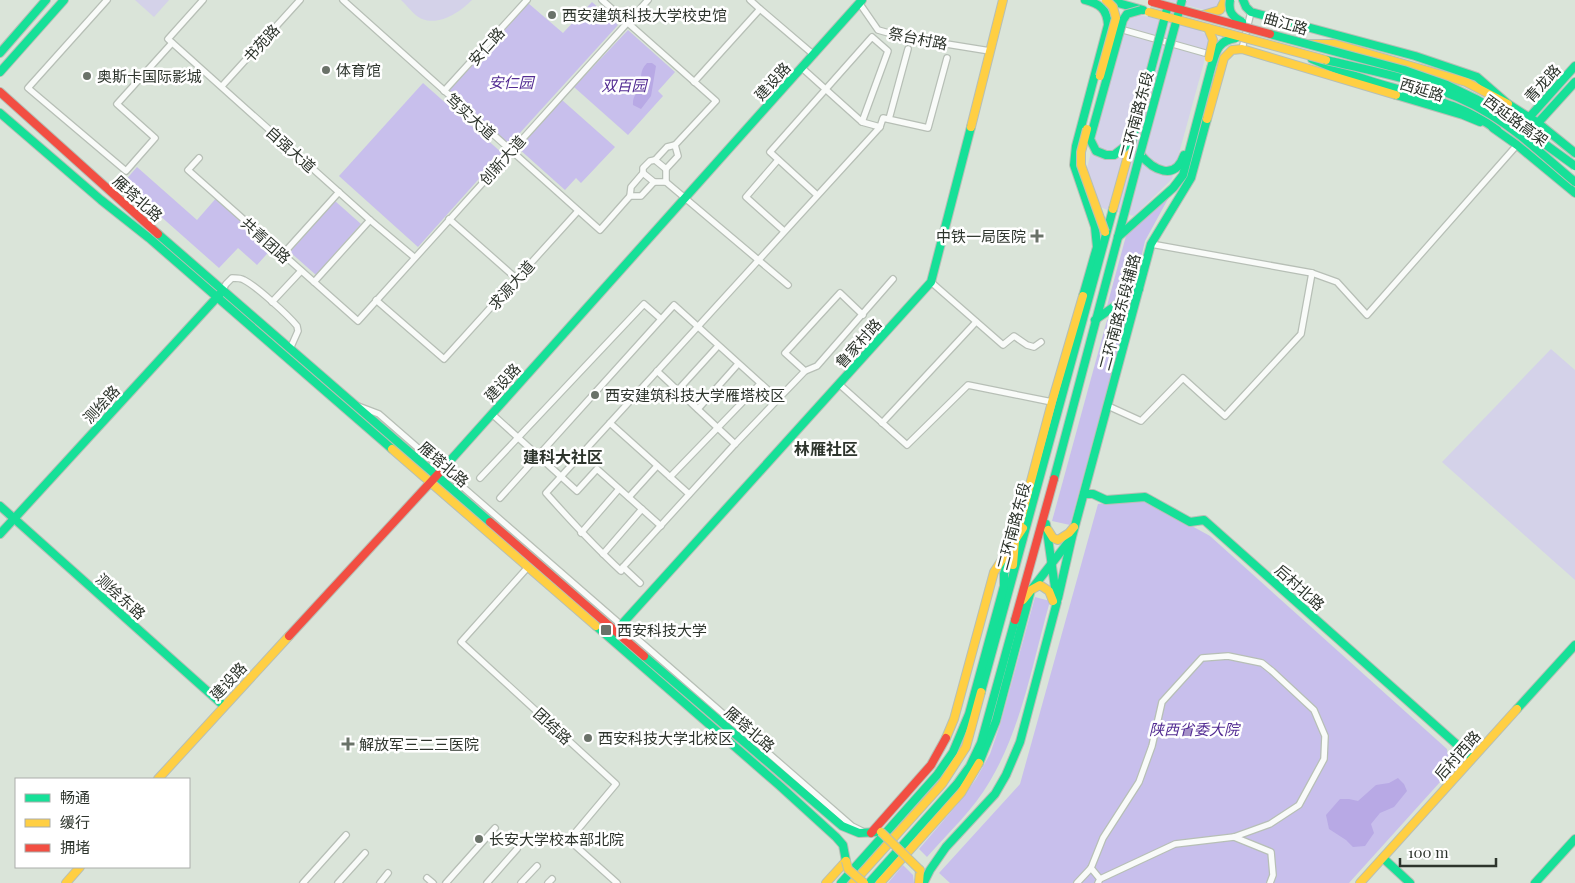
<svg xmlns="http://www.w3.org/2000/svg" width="1575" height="883" font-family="'Playfair Display','Noto Sans SC',serif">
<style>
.green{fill:#d4d2e9}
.forest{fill:#c8bfec}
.water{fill:#b8a9e5}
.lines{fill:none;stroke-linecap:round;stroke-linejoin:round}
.street-casing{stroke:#b7bfb6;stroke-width:8}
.fast-casing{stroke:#b7bfb6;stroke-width:10}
.slow-casing{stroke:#b7bfb6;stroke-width:10}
.jam-casing{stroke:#b7bfb6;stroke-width:10}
.street{stroke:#f9fbf9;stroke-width:5.5}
.fast{stroke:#16e098;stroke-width:8}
.slow{stroke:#ffcf43;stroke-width:8}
.jam{stroke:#f24e42;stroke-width:8}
.fast-bridge-casing{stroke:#b7bfb6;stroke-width:10;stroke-linecap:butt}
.slow-bridge-casing{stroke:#b7bfb6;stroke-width:10;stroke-linecap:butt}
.jam-bridge-casing{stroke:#b7bfb6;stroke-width:10;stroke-linecap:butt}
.fast-bridge{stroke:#16e098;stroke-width:8}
.slow-bridge{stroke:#ffcf43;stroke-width:8}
.jam-bridge{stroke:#f24e42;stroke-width:8}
.poi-dot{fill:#6a7269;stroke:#fff;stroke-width:2}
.labels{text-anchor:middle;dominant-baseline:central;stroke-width:5;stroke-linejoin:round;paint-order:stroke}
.poi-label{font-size:15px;fill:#2d342c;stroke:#fff;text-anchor:start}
.street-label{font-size:15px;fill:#2d342c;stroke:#fff}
.park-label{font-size:15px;font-style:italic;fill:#522b92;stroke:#fff}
.neighbourhood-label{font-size:16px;font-weight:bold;fill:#2d342c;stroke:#fff}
</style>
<rect width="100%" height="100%" fill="#dae4d9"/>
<g class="green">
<polygon points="135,0 169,0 154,17"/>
<path d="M401,0H472C460,12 440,26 422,19C414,16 407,5 401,0Z"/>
<polygon points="1165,0 1223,0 1222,4 1209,11"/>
<polygon points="1136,14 1198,29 1206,35 1209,44 1172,179 1134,216 1105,209 1099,206 1087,168 1124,21"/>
<polygon points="1551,349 1575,370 1575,580 1442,462"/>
</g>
<g class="forest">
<polygon points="592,2 618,25 508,146 448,92 528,3 563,33"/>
<polygon points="628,30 675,72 658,91 663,96 628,135 574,87"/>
<polygon points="423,83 502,153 418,247 339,176"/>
<polygon points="562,100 615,147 581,183 576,178 565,190 518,148"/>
<polygon points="137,167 197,220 218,196 274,246 257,265 238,248 219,268 123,183"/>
<polygon points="1169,197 1145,241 1135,284 1107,306 1126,236"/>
<polygon points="335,201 361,224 316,275 290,252"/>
<polygon points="1132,299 1070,525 1052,521 1107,320"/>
<polygon points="1143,499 1210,536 1447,749 1450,771 1349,883 950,883 939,873 1020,784 1098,504"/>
<path d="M1035,597L1050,601C1033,661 1022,727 990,781C974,809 949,832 927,857L919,849L961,800L976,779L990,754L1000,725Z"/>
<polygon points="903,865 913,875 914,883 888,883"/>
</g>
<g class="water">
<path d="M647,63H652L656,66L651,96L641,109L633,105C633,92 638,96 640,87C642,77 639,71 647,63Z"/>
<polygon points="1398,778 1404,784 1407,791 1394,807 1380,813 1371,824 1374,833 1365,846 1353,847 1346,840 1329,829 1326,815 1340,799 1349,799 1358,801 1376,785 1389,783"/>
</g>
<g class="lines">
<g class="street-casing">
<g id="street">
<polyline points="107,0 28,88 126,171 155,138 117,104 172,43"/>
<polyline points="203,0 168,39 370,220 414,257"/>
<polyline points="343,0 600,230 630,196 641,196 654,182 666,182 788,285"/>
<polyline points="602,0 716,101 675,145 678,156 666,169 666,182"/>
<polyline points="860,4 878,30 903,37 990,51"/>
<polyline points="760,9 814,55"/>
<polyline points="1120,29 1212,55"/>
<polyline points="1242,49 1251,12"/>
<polyline points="802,68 862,122 880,127"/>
<polyline points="694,82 760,9 750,0"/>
<polyline points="222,86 300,0"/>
<polyline points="444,91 527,0"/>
<polyline points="889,119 908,49"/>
<polyline points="199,158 188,170 358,321 648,0"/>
<polyline points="655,160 666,169"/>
<polyline points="778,160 746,197 784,231"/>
<polyline points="643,173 654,182"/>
<polyline points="817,195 770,152 872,37 888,51 862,122"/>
<polyline points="630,196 631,187 643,173 643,168 650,161 655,160 667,147 675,145"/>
<polyline points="449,219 517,279"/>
<polyline points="1151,244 1312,273 1337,282 1367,315 1517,145"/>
<polyline points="283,254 339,192"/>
<polyline points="314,282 370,220"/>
<polyline points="931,282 1003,345 1014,336 1027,345 1034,347 1041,342"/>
<path d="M222,291L226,284L232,278C237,278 241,278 244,280C256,286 288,315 297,326L298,331L290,349"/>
<polyline points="376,300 444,359 578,211"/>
<polyline points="272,302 301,271"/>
<polyline points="657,371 735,444"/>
<polyline points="805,371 785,353 840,293 863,315"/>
<polyline points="839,384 907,445 968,385 1052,402"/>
<polyline points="678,390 718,346"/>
<polyline points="358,406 379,414 852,826 862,831"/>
<polyline points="1108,406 1141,421 1183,378 1225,416 1301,334 1312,273"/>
<polyline points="698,409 738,364"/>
<polyline points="492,414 577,491 597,469 661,526"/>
<polyline points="610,423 689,494"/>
<polyline points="882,423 976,322"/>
<polyline points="670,477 760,384"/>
<polyline points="480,478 644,304 661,319"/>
<polyline points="629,497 657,466"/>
<polyline points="500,498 674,305 778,399"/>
<polyline points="581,533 619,489"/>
<polyline points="603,554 642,509"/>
<polyline points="528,567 461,642 616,784 569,840 617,883"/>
<path d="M623,567L621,571C594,546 570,520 546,493L880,127L883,118L928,128L947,58"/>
<polyline points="640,583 623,567 735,444 805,371 817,366 893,279"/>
<polyline points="1234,837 1271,852 1273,875 1270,883"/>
<polyline points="427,878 433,883"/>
<polyline points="303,883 346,835"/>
<polyline points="338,883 365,853"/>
<polyline points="380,883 388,873"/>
<polyline points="446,883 495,828"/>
<polyline points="487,883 517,849"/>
<polyline points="521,883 537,866"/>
<polyline points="548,883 552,879"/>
<polyline points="1077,883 1091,868"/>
<polyline points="1098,883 1100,879 1175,844 1234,837 1270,824 1299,805 1324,759 1325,736 1314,710 1272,671 1262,663 1228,656 1202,658 1162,702 1152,746 1139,782 1103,838 1091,868 1100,879"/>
</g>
</g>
<g class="fast-casing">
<g id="fast">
<polyline points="1107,0 1143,10"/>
<polyline points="1243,0 1246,7 1251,12 1415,56 1477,77 1508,104 1538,123 1575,153"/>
<polyline points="0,53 46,0"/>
<path d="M1312,59C1338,70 1364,80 1391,87C1429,98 1465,106 1497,130"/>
<polyline points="0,72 64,0"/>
<polyline points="1396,95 1463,115 1480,122"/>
<polyline points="0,113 101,200 149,238 392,449"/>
<polyline points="1493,128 1517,145 1575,193"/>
<polyline points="1518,130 1575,66"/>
<polyline points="1527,135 1575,82"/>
<path d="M1140,154C1153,170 1175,182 1184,155"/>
<polyline points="158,234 490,522"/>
<polyline points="1118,237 1173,188 1183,175 1211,68"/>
<path d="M1083,296L1097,247L1095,227L1074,165L1076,146L1108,25C1107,9 1100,4 1085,0"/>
<polyline points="1095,320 1139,289"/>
<polyline points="440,472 862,0"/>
<polyline points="1054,479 1140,154"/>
<polyline points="1084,494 1093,494 1106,500 1145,497 1190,522 1204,520 1472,758"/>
<polyline points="0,506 224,706"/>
<polyline points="0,534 220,294"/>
<polyline points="1058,598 1072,537 1151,244 1191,178 1207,119"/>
<polyline points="596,626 780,786 836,837 843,845 846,861"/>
<polyline points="613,634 931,282 971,127"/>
<polyline points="644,656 842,826 859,833 877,832"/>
<polyline points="981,692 1113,209"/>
<polyline points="1517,709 1575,645"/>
<polyline points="979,763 996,721 1031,590 1070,540"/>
<polyline points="1383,858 1410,883"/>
<polyline points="924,882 930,870 946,847 995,794 1006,775 1020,742 1057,602 1046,524"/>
<polyline points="841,883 937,775 953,752 969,714 1004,586 1004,574 1010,555"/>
<polyline points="869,883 957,784 970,766 981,743 1015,620"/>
<polyline points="1535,883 1575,839"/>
</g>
</g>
<g class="slow-casing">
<g id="slow">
<polyline points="1203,15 1220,10 1225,0"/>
<polyline points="1310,44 1335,44 1466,82 1508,104"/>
<polyline points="1207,119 1224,58 1232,50 1242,49 1396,95"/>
<polyline points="971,127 1003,0"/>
<polyline points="1113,209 1132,141"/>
<polyline points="392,449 596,626"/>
<polyline points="1048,530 1053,538 1058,540 1069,533 1074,527"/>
<polyline points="1013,565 1015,541 1052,402 1083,296"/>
<polyline points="1023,600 1031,590 1040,585 1049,591 1053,601"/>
<polyline points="946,738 954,719 994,572 1023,528"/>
<polyline points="158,779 289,636"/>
<polyline points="66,883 80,867"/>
<polyline points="826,883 846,861"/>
<polyline points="853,883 942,784 966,747 981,692"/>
<polyline points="880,883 961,793 979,763"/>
<polyline points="919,883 920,870"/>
<polyline points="1360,883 1517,709"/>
</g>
</g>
<g class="jam-casing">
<g id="jam">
<polyline points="0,92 158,234"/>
<polyline points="490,522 644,656"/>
<polyline points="1015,620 1054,479"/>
<polyline points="289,636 440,472"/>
<polyline points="871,833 931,765 946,738"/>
</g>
</g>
<use href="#street" class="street"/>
<use href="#fast" class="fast"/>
<use href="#slow" class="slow"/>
<use href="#jam" class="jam"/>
<g class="fast-bridge-casing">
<g id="fast-bridge">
<path d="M1230,0C1228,12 1232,16 1242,22"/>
<polyline points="1141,10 1127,14 1123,20 1090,139 1096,151 1106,155 1114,155 1132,141 1167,9"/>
<polyline points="1270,34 1404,70 1447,85 1476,99 1506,116 1575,166"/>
<path d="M1326,60C1380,73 1440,83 1488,113C1520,132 1547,159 1575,182"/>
<path d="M1211,68C1216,52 1217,41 1236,38"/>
<polyline points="1140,154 1182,0"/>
</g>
</g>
<g class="slow-bridge-casing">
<g id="slow-bridge">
<polyline points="1149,12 1326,60"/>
<polyline points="1208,28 1213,40 1209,58"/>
<polyline points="1100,76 1116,18 1113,7 1106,0"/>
<polyline points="1087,129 1081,152 1081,165 1105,232"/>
<polyline points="881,832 920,870"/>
<polyline points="846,861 848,869 864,883"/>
</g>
</g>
<g class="jam-bridge-casing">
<polyline id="jam-bridge" points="1152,2 1270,34"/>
</g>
<use href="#fast-bridge" class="fast-bridge"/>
<use href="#slow-bridge" class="slow-bridge"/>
<use href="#jam-bridge" class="jam-bridge"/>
</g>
<g class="poi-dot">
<circle cx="552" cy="15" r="5"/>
<circle cx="326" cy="70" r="5"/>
<circle cx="87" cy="76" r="5"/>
<path d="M1034.5 228.5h5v5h5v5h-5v5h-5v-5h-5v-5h5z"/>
<circle cx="595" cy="395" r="5"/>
<rect x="600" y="624" width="12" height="12" rx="2.5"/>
<circle cx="588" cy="738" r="5"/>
<path d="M345.5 736.5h5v5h5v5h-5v5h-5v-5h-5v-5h5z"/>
<circle cx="479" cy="839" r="5"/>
</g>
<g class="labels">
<g class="poi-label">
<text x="562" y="15">西安建筑科技大学校史馆</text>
<text x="336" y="70">体育馆</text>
<text x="97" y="76">奥斯卡国际影城</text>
<text x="1026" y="236" text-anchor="end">中铁一局医院</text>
<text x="605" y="395">西安建筑科技大学雁塔校区</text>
<text x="617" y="630">西安科技大学</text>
<text x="598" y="738">西安科技大学北校区</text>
<text x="359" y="744">解放军三二三医院</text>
<text x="489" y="839">长安大学校本部北院</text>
</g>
<g class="street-label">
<text transform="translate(1286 23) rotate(16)">曲江路</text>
<text transform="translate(918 38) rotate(11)">祭台村路</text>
<text transform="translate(261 43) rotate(-48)">书苑路</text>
<text transform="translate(486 46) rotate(-48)">安仁路</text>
<text transform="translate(772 81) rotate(-48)">建设路</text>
<text transform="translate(1542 83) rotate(-48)">青龙路</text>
<text transform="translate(1422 89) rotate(17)">西延路</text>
<text transform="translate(1136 115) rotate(-75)">二环南路东段</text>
<text transform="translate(471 116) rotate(42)">笃实大道</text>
<text transform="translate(1516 120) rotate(36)">西延路高架</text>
<text transform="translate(291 149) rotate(42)">自强大道</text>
<text transform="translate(502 160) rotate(-48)">创新大道</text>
<text transform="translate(138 198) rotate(42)">雁塔北路</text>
<text transform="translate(266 240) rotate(42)">共青团路</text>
<text transform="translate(511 285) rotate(-48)">求源大道</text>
<text transform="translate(1119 312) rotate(-75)">二环南路东段辅路</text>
<text transform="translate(858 343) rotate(-48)">鲁家村路</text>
<text transform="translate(502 382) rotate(-48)">建设路</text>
<text transform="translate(101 404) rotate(-47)">测绘路</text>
<text transform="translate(444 464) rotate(41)">雁塔北路</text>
<text transform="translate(1013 526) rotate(-75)">二环南路东段</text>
<text transform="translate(1300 587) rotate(42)">后村北路</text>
<text transform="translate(121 596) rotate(42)">测绘东路</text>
<text transform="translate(228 681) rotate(-47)">建设路</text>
<text transform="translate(553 726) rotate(43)">团结路</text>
<text transform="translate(750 729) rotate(41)">雁塔北路</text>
<text transform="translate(1457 755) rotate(-48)">后村西路</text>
</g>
<g class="park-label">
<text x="511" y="82">安仁园</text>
<text x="624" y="85">双百园</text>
<text x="1194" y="729">陕西省委大院</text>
</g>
<g class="neighbourhood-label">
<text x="826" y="448">林雁社区</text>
<text x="563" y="456">建科大社区</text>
</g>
</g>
<rect x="15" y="778" width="175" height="90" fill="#ffffff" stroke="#abaeab"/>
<rect x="25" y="794" width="25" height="8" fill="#16e098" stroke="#abaeab"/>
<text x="60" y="803" font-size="15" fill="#2d342c">畅通</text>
<rect x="25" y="819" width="25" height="8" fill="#ffcf43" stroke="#abaeab"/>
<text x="60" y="828" font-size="15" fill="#2d342c">缓行</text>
<rect x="25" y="844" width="25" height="8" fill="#f24e42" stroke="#abaeab"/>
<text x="60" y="853" font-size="15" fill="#2d342c">拥堵</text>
<path d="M1400 858v8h96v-8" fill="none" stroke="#2d342c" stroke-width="2.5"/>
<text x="1408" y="858" font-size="15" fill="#2d342c" stroke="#ffffff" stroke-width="4" paint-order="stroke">100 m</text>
</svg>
